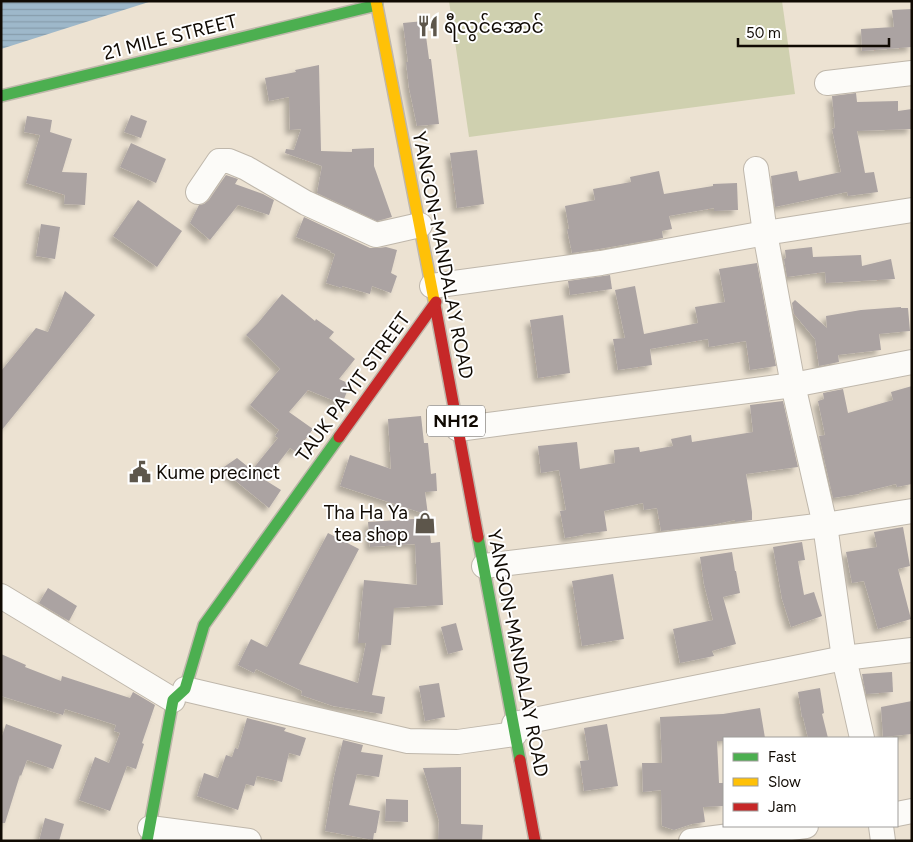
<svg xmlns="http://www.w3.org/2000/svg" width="913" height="842" font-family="Figtree,'Noto Sans Myanmar',sans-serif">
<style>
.grass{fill:#cfd0af}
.water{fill:url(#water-rules)}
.building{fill:#aba3a2;filter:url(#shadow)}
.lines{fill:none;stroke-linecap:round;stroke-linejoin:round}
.street-casing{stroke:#bfb7ab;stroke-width:26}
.fast-casing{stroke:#bfb7ab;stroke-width:14}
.slow-casing{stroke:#bfb7ab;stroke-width:14}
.jam-casing{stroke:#bfb7ab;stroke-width:14}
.street{stroke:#fcfbf8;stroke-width:24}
.fast{stroke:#4caf50;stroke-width:11}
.slow{stroke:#ffc107;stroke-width:11}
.jam{stroke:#c62828;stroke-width:11}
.labels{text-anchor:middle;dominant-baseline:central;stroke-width:4;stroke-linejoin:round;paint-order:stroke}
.shield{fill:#fff;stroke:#58544f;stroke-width:1}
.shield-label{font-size:18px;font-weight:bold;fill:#100a03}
.poi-label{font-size:19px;fill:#100a03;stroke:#fff;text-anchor:start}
.street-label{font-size:19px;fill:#100a03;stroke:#fff}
</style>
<defs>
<pattern id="water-rules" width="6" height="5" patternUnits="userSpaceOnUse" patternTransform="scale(1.25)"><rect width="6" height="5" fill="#9eb8ca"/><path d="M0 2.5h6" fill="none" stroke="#879dac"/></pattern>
<filter id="shadow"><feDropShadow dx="-4.5" dy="4.5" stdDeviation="2.5" flood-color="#0004"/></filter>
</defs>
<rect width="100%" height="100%" fill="#ece2d2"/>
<polygon class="grass" points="449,1 782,1 795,94 469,137"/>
<polygon class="water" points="1,1 152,1 1,49"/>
<g class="building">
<polygon points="912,9 912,47 862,51 861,29 894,27 892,10"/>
<polygon points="424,21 429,59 431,59 439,124 417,126 409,88 406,62 408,62 403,23"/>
<polygon points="319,65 321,151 352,152 352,149 374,148 374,166 392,217 377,221 317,193 322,166 285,153 286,149 294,150 301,129 290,130 289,97 269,101 265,78 296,72 295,70"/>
<polygon points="856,93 857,102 898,101 898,111 912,109 912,129 857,131 865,173 874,172 878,192 848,196 847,192 775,207 771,176 797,171 799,181 841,172 832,129 835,128 832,96"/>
<polygon points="131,115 147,121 141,138 124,132"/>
<polygon points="27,116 52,120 50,132 72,139 62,172 87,173 85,205 64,204 65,195 26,183 40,135 24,132"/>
<polygon points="131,143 166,159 156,183 120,167"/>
<polygon points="477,150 484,204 457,208 450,153"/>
<polygon points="659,171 664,194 713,186 713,184 737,183 738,210 714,211 714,208 669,216 672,229 662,231 663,238 599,249 572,253 567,229 569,229 565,206 595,200 593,189 631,182 630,177"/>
<polygon points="226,175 238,179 235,184 263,194 274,200 269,215 238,205 210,240 190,223 199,205 204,204 209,200"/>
<polygon points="138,200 182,231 157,267 113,236"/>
<polygon points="304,217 370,248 378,248 386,247 397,250 391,273 397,276 391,293 372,286 370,294 342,286 342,288 326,283 335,254 330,252 331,251 296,237"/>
<polygon points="41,224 60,227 55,259 36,256"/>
<polygon points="812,247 813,257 861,255 862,266 891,259 895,279 826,283 825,272 787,277 784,259 786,258 785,250"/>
<polygon points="757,263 776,366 750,370 746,341 709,347 708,339 650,349 652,365 618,370 613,339 625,338 615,290 635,286 644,334 698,323 695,307 725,302 719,269"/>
<polygon points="610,275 612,289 570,295 568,281"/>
<polygon points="65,291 95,315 1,431 1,371 36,328 48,332"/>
<polygon points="282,294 315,321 316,319 334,332 329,338 355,359 339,379 350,384 342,404 308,390 289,412 313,429 296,452 290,448 265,480 281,490 269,508 221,469 237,458 252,470 278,438 275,436 279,430 250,405 280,369 246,335 258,323"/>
<polygon points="795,300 827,328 826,316 861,310 901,307 901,308 908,308 910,331 879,334 881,350 838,355 839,362 819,366 815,339 794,314 792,303"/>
<polygon points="563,315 570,373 538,378 530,320"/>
<polygon points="912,386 912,484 897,487 896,484 859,493 859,494 833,498 819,436 825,435 818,401 824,399 823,393 843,389 848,413 893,400 891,392"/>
<polygon points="783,401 798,467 746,474 752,512 752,520 735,522 735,520 712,525 661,531 657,508 644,510 643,503 604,511 607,531 583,534 583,535 565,538 560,511 566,510 559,470 541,473 538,446 577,442 580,469 615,463 614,450 639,447 640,452 673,446 671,439 691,435 692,442 753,432 750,405"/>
<polygon points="421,416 424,443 428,443 431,474 436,473 437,491 425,492 428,515 340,486 350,455 391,469 388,419"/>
<polygon points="428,518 431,543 440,542 443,605 394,608 391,645 382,645 372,695 385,697 382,714 333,706 301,695 302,691 256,669 254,673 238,665 251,639 267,647 328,533 359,549 299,664 358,683 366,643 358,643 364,580 417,585 415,544 370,547 368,522"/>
<polygon points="903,527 910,566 898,569 911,619 878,629 864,581 852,583 846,552 877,547 874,532"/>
<polygon points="802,542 805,560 798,561 804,595 814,592 822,616 791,627 782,599 773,547"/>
<polygon points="732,552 735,571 736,571 740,593 723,597 736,644 712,651 714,656 680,663 673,629 713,620 704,584 700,557"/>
<polygon points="613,574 624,639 582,646 572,581"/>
<polygon points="48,588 77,606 69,621 39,603"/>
<polygon points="456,623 463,650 448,654 441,627"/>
<polygon points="1,654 26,665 25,667 61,681 62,676 130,698 133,692 155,705 142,743 144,744 136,769 127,766 110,811 79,800 95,757 109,763 120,733 114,731 116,725 65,709 63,715 1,696"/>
<polygon points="892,672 893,692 866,694 862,674"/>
<polygon points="439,683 445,717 425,721 419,686"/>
<polygon points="820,688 824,713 822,714 828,738 808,738 803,717 802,717 798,692"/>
<polygon points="912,701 912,734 883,737 881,707"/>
<polygon points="760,708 765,738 724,738 724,741 717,741 719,783 724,783 724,806 703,807 705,822 692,824 674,830 662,826 661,790 643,792 642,763 662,763 660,717 723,714"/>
<polygon points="247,718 286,728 284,731 306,738 300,756 289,753 282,782 257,776 254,786 246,784 238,810 197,796 204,773 218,778 226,755 232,757 235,748 238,749"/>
<polygon points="6,724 62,745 53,769 27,760 21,776 20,775 5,823 1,823 1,739"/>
<polygon points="607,724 618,786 584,791 580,761 589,760 584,728"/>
<polygon points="343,740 363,745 361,752 383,755 379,777 357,774 349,805 380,811 376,833 374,833 373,840 325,831 334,777"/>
<polygon points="461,767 461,824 483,825 482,841 438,841 439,821 423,768"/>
<polygon points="386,799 408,800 408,822 385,821"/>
<polygon points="45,818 64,824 59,841 39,841"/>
</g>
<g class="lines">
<g class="street-casing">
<g id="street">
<polyline points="827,83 912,73"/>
<polyline points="756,169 765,233 793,385 825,525 844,658 862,738"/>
<polyline points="198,192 219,161 229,161 246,168 306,203 376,235 420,225"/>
<polyline points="432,286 601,263 765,233 912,210"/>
<polyline points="458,429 793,385 912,362"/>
<polyline points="484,566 825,525 912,511"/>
<polyline points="1,596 173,700"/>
<polyline points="185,689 408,741 458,742 515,734"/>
<polyline points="514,724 844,658 912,650"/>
<polyline points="897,814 912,811"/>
<polyline points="881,826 883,841"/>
<polyline points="150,828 249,841"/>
<polyline points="691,841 806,826"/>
</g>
</g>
<g class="fast-casing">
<g id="fast">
<polyline points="1,96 377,5"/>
<polyline points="478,537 520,760"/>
<polyline points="147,841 173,700 185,689 204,625 339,437"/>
</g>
</g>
<g class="slow-casing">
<polyline id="slow" points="376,1 435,305"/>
</g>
<g class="jam-casing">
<g id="jam">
<polyline points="435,305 478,537"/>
<polyline points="339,437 436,302"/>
<polyline points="520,760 535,841"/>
</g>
</g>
<use href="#street" class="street"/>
<use href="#fast" class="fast"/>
<use href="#slow" class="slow"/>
<use href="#jam" class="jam"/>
</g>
<defs>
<g id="restaurant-bare" transform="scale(1.725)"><path d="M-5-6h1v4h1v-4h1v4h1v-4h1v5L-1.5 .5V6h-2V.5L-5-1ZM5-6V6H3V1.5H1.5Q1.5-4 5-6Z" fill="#5d564b" stroke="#fff" stroke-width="2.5" paint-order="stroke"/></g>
<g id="civic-bare" transform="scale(1.725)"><path d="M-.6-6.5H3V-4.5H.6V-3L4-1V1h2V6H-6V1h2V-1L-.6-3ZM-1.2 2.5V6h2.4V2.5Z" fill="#5d564b" stroke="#fff" stroke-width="2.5" paint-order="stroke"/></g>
<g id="shop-bare" transform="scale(1.725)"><path d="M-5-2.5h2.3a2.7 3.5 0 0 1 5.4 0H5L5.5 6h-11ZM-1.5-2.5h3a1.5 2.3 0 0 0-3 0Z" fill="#5d564b" stroke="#fff" stroke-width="2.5" paint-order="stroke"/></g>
</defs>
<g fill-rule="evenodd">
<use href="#restaurant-bare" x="428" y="26"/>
<use href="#civic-bare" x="140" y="472"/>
<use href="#shop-bare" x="425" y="523"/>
</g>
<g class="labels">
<rect class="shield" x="427" y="405.5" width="58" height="31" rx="4"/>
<g class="shield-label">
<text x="456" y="421">NH12</text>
</g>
<g class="poi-label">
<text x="444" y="26">ရီလွင်အောင်</text>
<text x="156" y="472">Kume precinct</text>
<text x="408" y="512" text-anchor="end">Tha Ha Ya<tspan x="408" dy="22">tea shop</tspan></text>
</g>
<g class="street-label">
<text transform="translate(170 37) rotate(-14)">21 MILE STREET</text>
<text transform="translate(443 255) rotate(79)">YANGON-MANDALAY ROAD</text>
<text transform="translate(353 387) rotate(-54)">TAUK PA YIT STREET</text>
<text transform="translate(518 653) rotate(79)">YANGON-MANDALAY ROAD</text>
</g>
</g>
<rect width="913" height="842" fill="none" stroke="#100a03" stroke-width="5"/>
<rect x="723" y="737" width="175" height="90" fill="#ffffff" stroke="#9f9d9a"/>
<rect x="733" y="753" width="25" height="8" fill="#4caf50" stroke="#9f9d9a"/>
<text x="768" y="762" font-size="15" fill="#100a03">Fast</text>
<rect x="733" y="778" width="25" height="8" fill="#ffc107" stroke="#9f9d9a"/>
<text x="768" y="787" font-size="15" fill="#100a03">Slow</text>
<rect x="733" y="803" width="25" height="8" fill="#c62828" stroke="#9f9d9a"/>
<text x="768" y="812" font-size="15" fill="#100a03">Jam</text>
<path d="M738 38v8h151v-8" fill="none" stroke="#100a03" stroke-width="2.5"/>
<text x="746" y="38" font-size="15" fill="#100a03" stroke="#ffffff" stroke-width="4" paint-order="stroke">50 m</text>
</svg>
